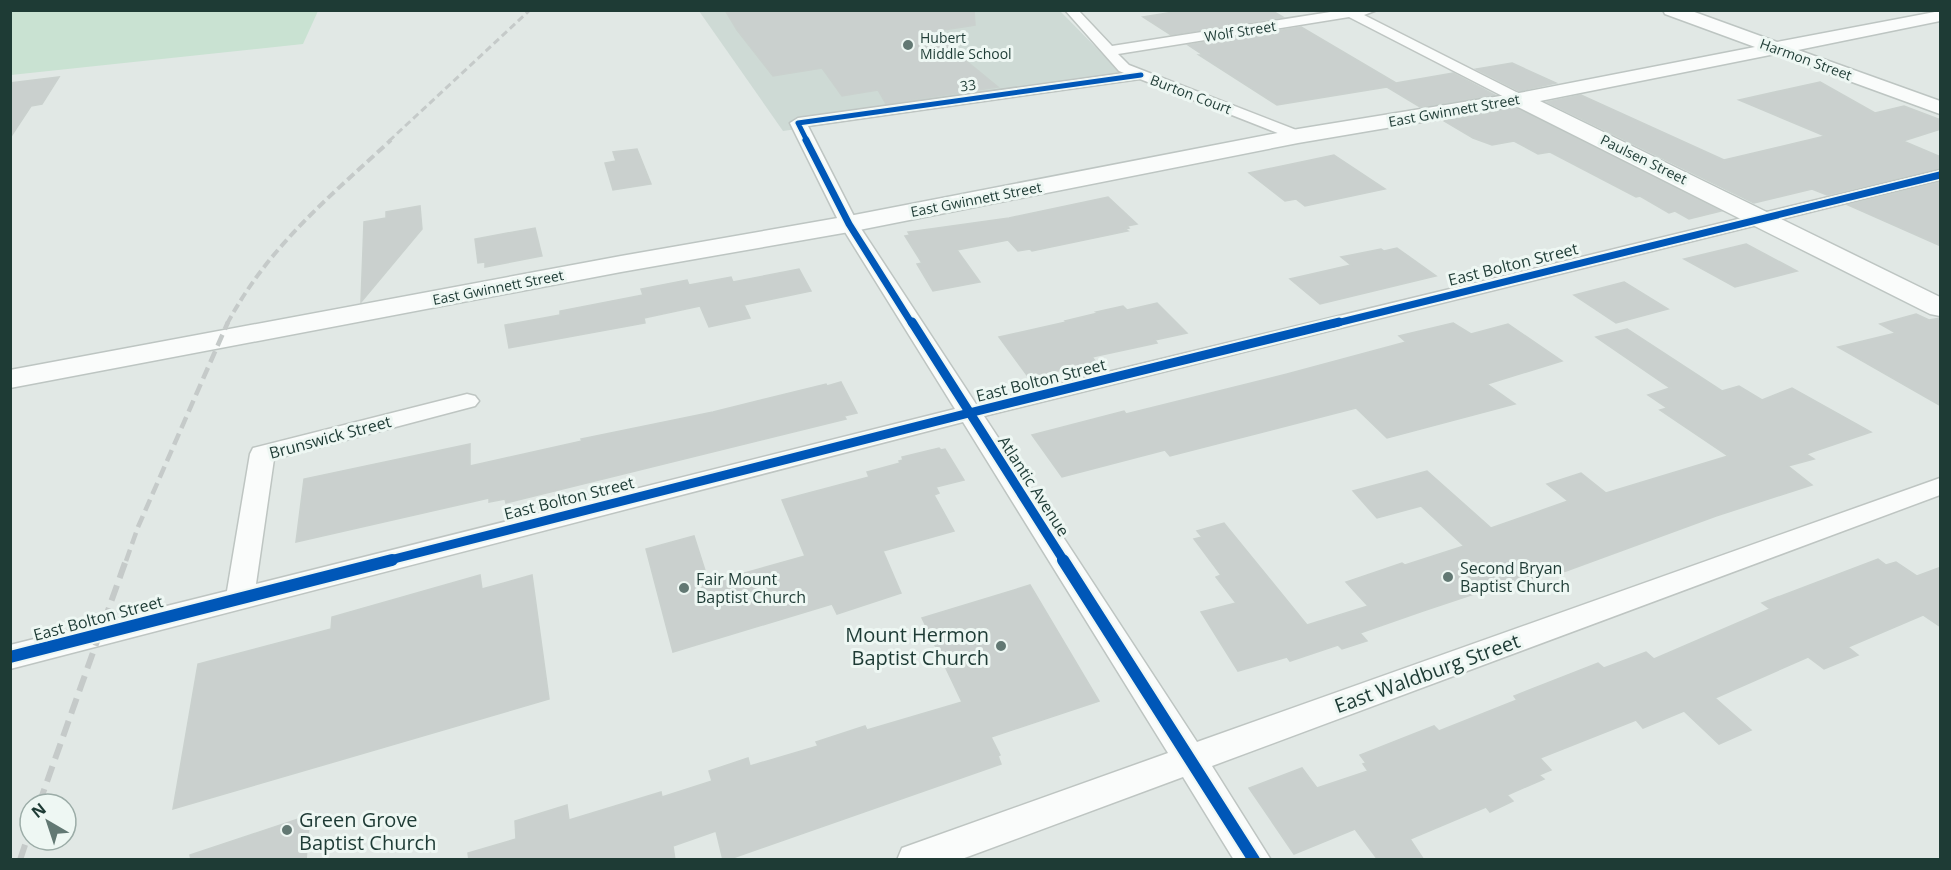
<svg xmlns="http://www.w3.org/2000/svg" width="1951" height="870" font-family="'Open Sans',sans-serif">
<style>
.built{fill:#cedad5}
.green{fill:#c9e2d2}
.building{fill:#cad0ce;stroke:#cad1ce;stroke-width:1.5}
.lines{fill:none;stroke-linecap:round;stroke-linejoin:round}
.street-casing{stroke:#bec5c2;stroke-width:3}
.secondary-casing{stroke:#bdc5c2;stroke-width:3}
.street{fill:#fafcfb;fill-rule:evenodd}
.secondary{fill:#fafcfb;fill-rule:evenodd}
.rail-far3{stroke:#c5cac9;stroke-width:3;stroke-dasharray:7 4;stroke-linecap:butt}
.rail-far2{stroke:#c5cac9;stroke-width:4;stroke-dasharray:9 4.5;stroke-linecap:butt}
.rail-far1{stroke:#c5cac9;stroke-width:4.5;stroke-dasharray:12 6;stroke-linecap:butt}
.rail{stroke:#c5cac9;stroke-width:6;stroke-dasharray:16 8;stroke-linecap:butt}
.cycleway-far3-casing{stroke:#eef7f3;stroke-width:8}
.cycleway-far2-casing{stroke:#eef7f3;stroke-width:10}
.cycleway-far1-casing{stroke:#eef7f3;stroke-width:13}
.cycleway-casing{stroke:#eef7f3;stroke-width:16}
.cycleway-far3{stroke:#0057b8;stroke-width:5}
.cycleway-far2{stroke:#0057b8;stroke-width:7}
.cycleway-far1{stroke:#0057b8;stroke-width:9}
.cycleway{stroke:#0057b8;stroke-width:12}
.poi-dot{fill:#627873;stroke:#eef7f3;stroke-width:2}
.labels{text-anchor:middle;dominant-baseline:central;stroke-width:6;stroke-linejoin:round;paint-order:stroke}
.far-street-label{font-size:14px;fill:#1e3b35;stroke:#eef7f3}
.far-poi-label{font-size:14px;fill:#1e3b35;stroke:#eef7f3;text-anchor:start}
.street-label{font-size:16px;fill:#1e3b35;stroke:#eef7f3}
.poi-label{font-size:16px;fill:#1e3b35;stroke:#eef7f3;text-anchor:start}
.near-poi-label{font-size:20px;fill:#1e3b35;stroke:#eef7f3;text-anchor:end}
.near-street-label{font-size:20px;fill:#1e3b35;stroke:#eef7f3}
</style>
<rect width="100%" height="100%" fill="#e1e8e5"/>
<polygon class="built" points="699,11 1060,11 1128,80 783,131"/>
<polygon class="green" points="10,11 11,10 318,11 303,44 11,75"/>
<g class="building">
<polygon points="725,10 974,10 975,25 931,32 998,87 886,104 878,90 842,96 822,68 773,76 737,30"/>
<polygon points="1186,10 1271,10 1283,17 1171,35 1143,17"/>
<polygon points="1301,27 1396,83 1453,73 1495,95 1420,107 1387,87 1277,105 1199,55 1203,55 1188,45"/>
<polygon points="1512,63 1556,83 1519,91 1476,69"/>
<polygon points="59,77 42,104 31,106 10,138 10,83"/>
<polygon points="1820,82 1875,113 1904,106 1941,120 1941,129 1903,141 1941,157 1941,168 1827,195 1812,189 1754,203 1547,102 1581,95 1724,160 1825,136 1739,100"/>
<polygon points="1516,108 1721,211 1689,219 1675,211 1669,213 1640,196 1636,197 1550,152 1538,154 1514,141 1492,145 1473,138 1444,121"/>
<polygon points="637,149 651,184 613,190 605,163 616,161 613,152"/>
<polygon points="1334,155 1385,189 1305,206 1296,199 1285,201 1249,173"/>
<polygon points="1941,182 1941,246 1848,205"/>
<polygon points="1108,197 1137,224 1127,226 1129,228 1125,229 1128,231 1032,251 1030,249 1018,251 1008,240 957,250 980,282 933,291 917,264 922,263 905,236 910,235 908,232 1009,218"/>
<polygon points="420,206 422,229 361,302 364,222 386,218 386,212"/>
<polygon points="535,228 542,256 485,267 485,262 478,263 475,239"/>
<polygon points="1746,244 1797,271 1735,287 1684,259"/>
<polygon points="1397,248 1436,276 1320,304 1290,279 1351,265 1341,257 1381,249 1384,251"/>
<polygon points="799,269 811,291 744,305 750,318 709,327 700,306 644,318 645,323 509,348 505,325 560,315 560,311 643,295 641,289 687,280 689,285 731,277 733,282"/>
<polygon points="1624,282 1668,309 1616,323 1574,295"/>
<polygon points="1157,303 1187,333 1155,340 1157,343 1092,357 1096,362 1029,378 999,337 1066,322 1065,321 1098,313 1096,312 1123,306 1127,310"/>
<polygon points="1916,314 1929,320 1941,318 1941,406 1838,347 1896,333 1880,324"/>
<polygon points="1453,323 1471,334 1508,324 1562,361 1487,384 1515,404 1387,438 1356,408 1170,456 1165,450 1062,477 1032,435 1124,411 1126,414 1287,374 1406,342 1399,336"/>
<polygon points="1627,329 1722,391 1739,386 1762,400 1792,388 1871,432 1806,454 1814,459 1788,466 1812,485 1716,516 1566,571 1548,575 1546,574 1507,587 1504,584 1423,611 1360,633 1367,641 1342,649 1338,645 1290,661 1287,657 1238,671 1201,612 1236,603 1216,577 1221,575 1194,539 1202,537 1197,531 1224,523 1307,625 1368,606 1346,582 1402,563 1405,565 1464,546 1421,506 1377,518 1353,491 1427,471 1491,528 1568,501 1547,484 1581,473 1606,493 1728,456 1660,410 1667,408 1648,395 1670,388 1596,337"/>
<polygon points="841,382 857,413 844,416 846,419 506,503 505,499 489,502 489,498 296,542 304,479 470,444 470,466 582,441 581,439 713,412 826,384 827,386"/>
<polygon points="939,448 941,450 945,449 964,480 936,487 939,493 934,495 954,531 883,551 901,593 837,614 832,604 673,652 646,549 694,536 709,583 805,556 782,500 869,477 867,472 900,463 899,461 903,460 902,457"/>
<polygon points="1878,559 1886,565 1896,562 1917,576 1941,567 1941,627 1923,615 1848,647 1858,655 1824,669 1808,657 1715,698 1751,730 1719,744 1684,711 1643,728 1636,720 1540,758 1551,770 1539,775 1544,779 1507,795 1513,801 1490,812 1486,807 1410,839 1424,860 1378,860 1355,829 1294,854 1249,788 1302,768 1317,788 1368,771 1363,764 1366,763 1360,755 1434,726 1439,731 1517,700 1514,696 1598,663 1604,668 1646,652 1654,659 1770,609 1762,603"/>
<polygon points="480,575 482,589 532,575 549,699 173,809 198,664 331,629 332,617"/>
<polygon points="1030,585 1099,701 991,737 1000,755 998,756 1001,764 727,860 723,860 716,831 673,846 675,860 469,860 468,853 516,839 515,821 567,805 569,820 661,792 662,797 712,781 709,771 748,758 750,766 818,746 816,742 865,726 867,730 962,702 922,618"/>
<polygon points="310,815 306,860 191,860 190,855"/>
</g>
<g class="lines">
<g class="street-casing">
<polygon id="street" points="1065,10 1078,10 1112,46 1343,10 1377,10 1364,15 1524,96 1527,99 1524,102 1514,102 1349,17 1118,54 1129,65 1304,133 1306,136 1298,141 1140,79 808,126 858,224 976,404 1940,170 1940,180 984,416 1197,742 1940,478 1940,495 1212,766 1271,860 1234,860 1183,777 959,860 897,860 902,848 1168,753 963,422 10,669 10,645 227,591 250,454 253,448 467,394 475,396 479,401 475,406 274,459 256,584 955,409 840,224 790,123 798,118 1124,73 1119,71"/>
</g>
<g class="secondary-casing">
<polygon id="secondary" points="1663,10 1689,10 1777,42 1940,11 1940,21 1798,50 1940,101 1940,114 1775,54 1540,101 1940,297 1940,316 1930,314 1516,106 1298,143 849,232 621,272 10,388 10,370 621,256 849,216 1298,129 1519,93 1755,47 1665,14"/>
</g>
<use href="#street" class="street"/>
<use href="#secondary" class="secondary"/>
<polyline class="rail-far3" points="389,141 530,10"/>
<path class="rail-far2" d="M227,324C268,247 328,198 391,140"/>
<polyline class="rail-far1" points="126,561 138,527 228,322"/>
<g class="rail">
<polyline points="39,804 126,560"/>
<polyline points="20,860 30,830"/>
</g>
<g class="cycleway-far3-casing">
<polyline id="cycleway-far3" points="807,141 798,123 1141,75"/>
</g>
<g class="cycleway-far2-casing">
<g id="cycleway-far2">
<polyline points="806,140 849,224 912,324"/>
<polyline points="1333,324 1940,175"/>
</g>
</g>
<g class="cycleway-far1-casing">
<g id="cycleway-far1">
<polyline points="912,322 1064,561"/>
<polyline points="386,561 969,413 1339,322"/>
</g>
</g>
<g class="cycleway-casing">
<g id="cycleway">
<polyline points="1063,560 1254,860"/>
<polyline points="10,657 392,560"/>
</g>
</g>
<use href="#cycleway-far3" class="cycleway-far3"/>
<use href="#cycleway-far2" class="cycleway-far2"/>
<use href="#cycleway-far1" class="cycleway-far1"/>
<use href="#cycleway" class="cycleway"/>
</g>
<g class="poi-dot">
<circle cx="908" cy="45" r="6"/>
<circle cx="1448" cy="577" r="6"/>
<circle cx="684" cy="588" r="6"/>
<circle cx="1001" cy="646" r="6"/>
<circle cx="287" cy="830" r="6"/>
</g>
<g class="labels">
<g class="far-street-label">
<text transform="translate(1240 31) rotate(-9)">Wolf Street</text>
<text transform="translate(1806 59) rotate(20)">Harmon Street</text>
<text transform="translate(968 85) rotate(-8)">33</text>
<text transform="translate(1191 94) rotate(21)">Burton Court</text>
<text transform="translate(1454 110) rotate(-10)">East Gwinnett Street</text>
<text transform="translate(1644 159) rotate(26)">Paulsen Street</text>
<text transform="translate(976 199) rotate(-11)">East Gwinnett Street</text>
<text transform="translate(498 287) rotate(-11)">East Gwinnett Street</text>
</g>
<g class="far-poi-label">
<text x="920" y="37">Hubert<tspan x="920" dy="16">Middle School</tspan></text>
</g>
<g class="street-label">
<text transform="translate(1513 264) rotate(-14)">East Bolton Street</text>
<text transform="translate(1041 380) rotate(-14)">East Bolton Street</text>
<text transform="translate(330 437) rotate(-15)">Brunswick Street</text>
<text transform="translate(1034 486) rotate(57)">Atlantic Avenue</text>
<text transform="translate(569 498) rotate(-14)">East Bolton Street</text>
<text transform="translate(98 618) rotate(-15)">East Bolton Street</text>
</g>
<g class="poi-label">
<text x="1460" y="568">Second Bryan<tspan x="1460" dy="18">Baptist Church</tspan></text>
<text x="696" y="579">Fair Mount<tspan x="696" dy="18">Baptist Church</tspan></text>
</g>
<g class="near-poi-label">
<text x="989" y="634">Mount Hermon<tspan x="989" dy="23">Baptist Church</tspan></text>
<text x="299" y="819" text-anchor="start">Green Grove<tspan x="299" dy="23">Baptist Church</tspan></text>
</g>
<g class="near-street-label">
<text transform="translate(1427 673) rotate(-20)">East Waldburg Street</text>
</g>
</g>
<rect width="1951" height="870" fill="none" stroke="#1e3b35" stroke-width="24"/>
<g transform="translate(48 822) rotate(321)"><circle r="28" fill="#eef7f3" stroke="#9baca7" stroke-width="1.5"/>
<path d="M0-4.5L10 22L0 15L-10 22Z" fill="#627873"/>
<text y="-9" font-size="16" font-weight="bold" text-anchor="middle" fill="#1e3b35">N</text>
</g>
</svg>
